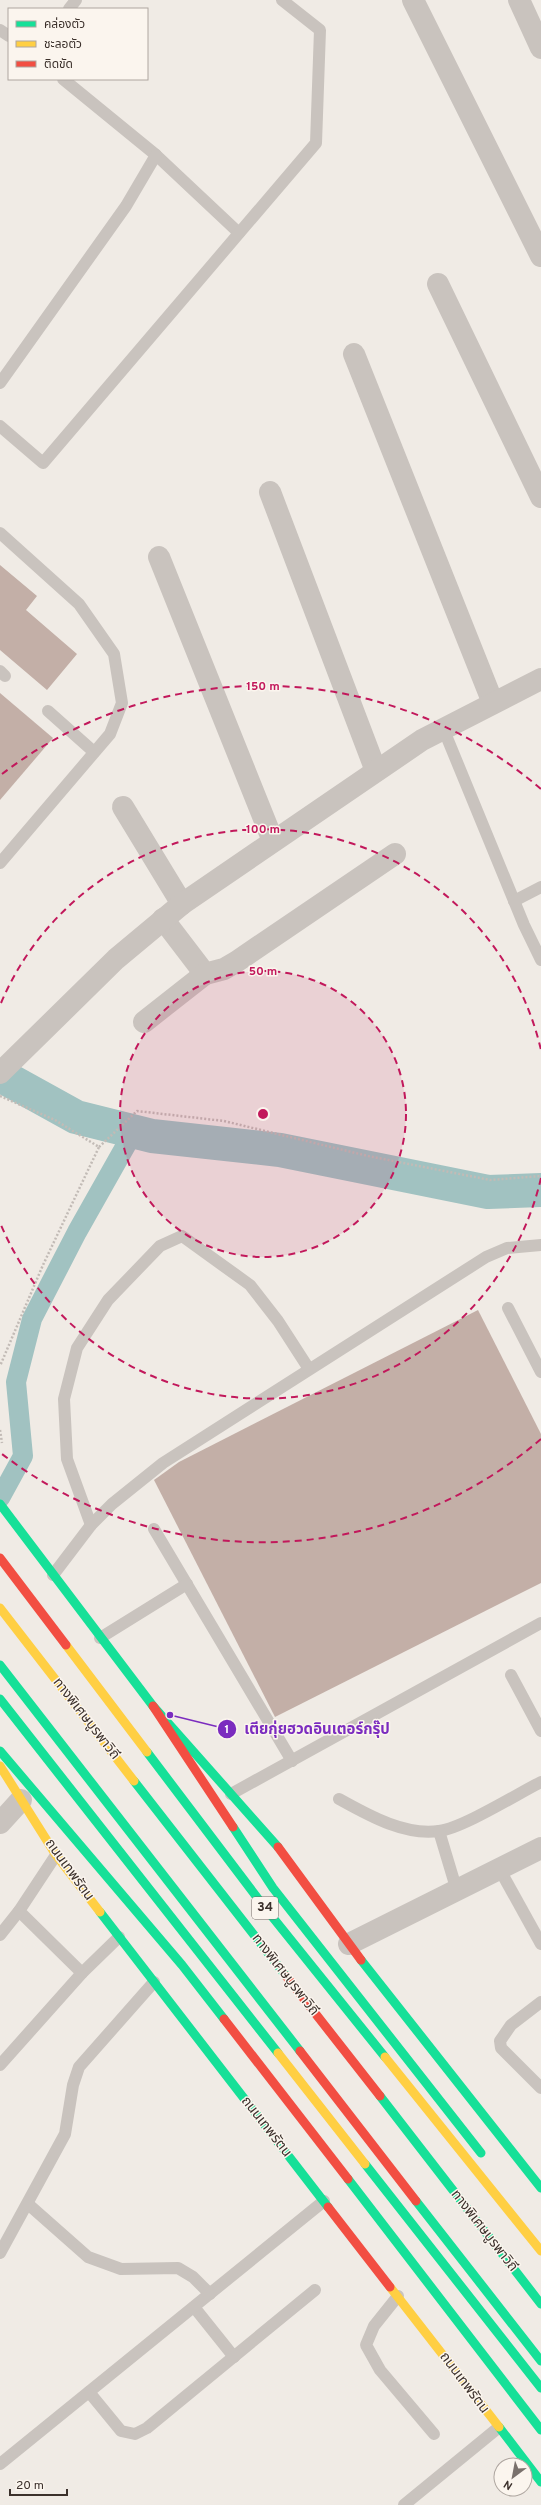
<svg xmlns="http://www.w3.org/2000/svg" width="541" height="2505" font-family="Overpass,'Noto Sans Thai',sans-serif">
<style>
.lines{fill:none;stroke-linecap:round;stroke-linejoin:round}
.canal{stroke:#a1c2c1;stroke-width:20}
.river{stroke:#a1c2c1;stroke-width:34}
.building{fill:#c3afa7}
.path{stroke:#c2bbb6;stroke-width:2.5;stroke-dasharray:2 2;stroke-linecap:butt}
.lane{stroke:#c9c3be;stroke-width:12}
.street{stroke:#c9c3be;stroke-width:22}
.fast{stroke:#16e098;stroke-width:9}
.slow{stroke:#ffcf43;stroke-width:9}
.jam{stroke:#f24e42;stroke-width:9}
.ring{fill:none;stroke:#c2185b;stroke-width:2;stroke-dasharray:7 5}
.labels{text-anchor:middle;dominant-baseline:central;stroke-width:3;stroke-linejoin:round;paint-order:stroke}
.shield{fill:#fbf5ee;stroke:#756b66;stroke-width:1}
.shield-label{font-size:13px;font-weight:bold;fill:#3b302b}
.street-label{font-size:14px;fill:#3b302b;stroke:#fbf5ee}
.centre{fill:#c2185b;stroke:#fbf5ee;stroke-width:2}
.ring-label{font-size:12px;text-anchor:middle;font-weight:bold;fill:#c2185b;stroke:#fbf5ee;stroke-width:3;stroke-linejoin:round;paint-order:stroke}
.leader{fill:none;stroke:#7b2cbf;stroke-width:1.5}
.callout-dot{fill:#7b2cbf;stroke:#fbf5ee;stroke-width:1.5}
.mark-label{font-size:12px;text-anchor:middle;font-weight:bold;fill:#fff}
.callout-label{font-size:15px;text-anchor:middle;font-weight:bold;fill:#7b2cbf;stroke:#fbf5ee;stroke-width:3;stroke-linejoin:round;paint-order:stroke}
</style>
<rect width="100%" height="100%" fill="#f0ebe5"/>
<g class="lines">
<polyline class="canal" points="0,1498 23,1456 16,1382 32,1319 77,1232 134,1131"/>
<polyline class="river" points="0,1075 76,1117 152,1136 280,1150 488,1192 541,1190"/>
</g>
<g class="building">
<polygon points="0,565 37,596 26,610 77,654 47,690 0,650"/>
<polygon points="0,693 53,738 0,800"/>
<polygon points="478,1310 541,1434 541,1583 275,1717 154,1480 179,1462"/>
</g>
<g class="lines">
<g class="path">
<polyline points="0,1096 55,1120 99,1147 43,1265 0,1366"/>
<polyline points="99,1147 137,1111 224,1121 368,1156 490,1180 541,1176"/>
<polyline points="0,1430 2,1443"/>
</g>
<g class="lane">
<polyline points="69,9 76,0"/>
<polyline points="0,30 9,36"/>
<polyline points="63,79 156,155 239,233"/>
<polyline points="0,383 126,206 156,155"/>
<polyline points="0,426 43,463 316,143 320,30 282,0"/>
<polyline points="0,533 79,604 114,654 122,703 110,734 0,863"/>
<polyline points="0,671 5,676"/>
<polyline points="48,711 94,752"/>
<polyline points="443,728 524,925 541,960"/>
<polyline points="514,901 541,887"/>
<polyline points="508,1308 541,1372"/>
<polyline points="91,1525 67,1459 64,1399 77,1348 108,1300 160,1246 182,1236 250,1285 278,1321 309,1369"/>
<polyline points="154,1529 292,1761"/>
<polyline points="53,1575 91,1525 112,1504 163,1463 486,1257 507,1248 541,1245"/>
<polyline points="100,1638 187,1584"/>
<polyline points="511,1675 541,1731"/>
<polyline points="231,1794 541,1623"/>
<path d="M339,1799C368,1815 404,1836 439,1831C463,1828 517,1794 541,1782"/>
<polyline points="439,1831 457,1891"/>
<polyline points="56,1855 19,1911 82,1973 119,1937"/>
<polyline points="500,1870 541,1944"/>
<polyline points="0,1935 19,1911"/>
<polyline points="541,2002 511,2025 500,2041 501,2048 541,2088"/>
<polyline points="0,2065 82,1973"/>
<polyline points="28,2204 88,2257 121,2269 178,2268 193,2277 210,2294"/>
<polyline points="0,2253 65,2134 73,2085 79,2067 154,1982"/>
<polyline points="398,2296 374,2326 366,2345 380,2370 434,2434"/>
<polyline points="194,2307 234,2357"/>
<polyline points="89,2392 121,2431 135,2434 147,2428 315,2290"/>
<polyline points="0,2464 324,2201"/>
<polyline points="404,2505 498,2428"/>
</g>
<g class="street">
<polyline points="413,0 541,256"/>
<polyline points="519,0 541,48"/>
<polyline points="438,284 541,497"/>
<polyline points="354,354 493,703"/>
<polyline points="270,492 376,771"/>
<polyline points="159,557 273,841"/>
<polyline points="123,807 182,904"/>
<polyline points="163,919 205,974 224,969 236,962 395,854"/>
<polyline points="144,1022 205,974"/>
<polyline points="0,1073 116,959 182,904 422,740 541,679"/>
<polyline points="0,1823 21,1800"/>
<polyline points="349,1944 541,1848"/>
</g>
<g class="fast">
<polyline points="0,1504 153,1706 278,1847"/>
<polyline points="0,1665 300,2051"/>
<polyline points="0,1699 278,2053"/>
<polyline points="0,1751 182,1965 224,2019"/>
<polyline points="147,1752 262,1904 385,2057"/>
<polyline points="134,1781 286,1976"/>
<polyline points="233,1827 273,1888 481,2153"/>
<polyline points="100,1912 328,2207"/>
<polyline points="361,1960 541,2188"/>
<polyline points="380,2096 541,2304"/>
<polyline points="365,2164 541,2388"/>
<polyline points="348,2179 541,2430"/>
<polyline points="416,2201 541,2361"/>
<polyline points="499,2427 541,2482"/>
</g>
<g class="slow">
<polyline points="0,1608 134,1781"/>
<polyline points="66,1645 147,1752"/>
<polyline points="0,1766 56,1855 100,1912"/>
<polyline points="278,2053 365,2164"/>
<polyline points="385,2057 541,2251"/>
<polyline points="390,2287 499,2427"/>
</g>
<g class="jam">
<polyline points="0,1558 66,1645"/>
<polyline points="153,1706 233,1827"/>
<polyline points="278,1847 361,1960"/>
<polyline points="286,1976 380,2096"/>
<polyline points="224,2019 348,2179"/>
<polyline points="300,2051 416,2201"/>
<polyline points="328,2207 390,2287"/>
</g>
</g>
<circle cx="263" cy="1114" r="143" fill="#c2185b" fill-opacity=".12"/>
<g class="ring">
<circle cx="263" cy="1114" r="143"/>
<path d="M541 1178A285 285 0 0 1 1 1225M1 1003A285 285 0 0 1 541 1050"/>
<path d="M541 1439A428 428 0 0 1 2 1454M2 774A428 428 0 0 1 541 789"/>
</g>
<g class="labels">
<rect class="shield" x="252" y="1897" width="26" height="22" rx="3"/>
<g class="shield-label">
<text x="265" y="1908">34</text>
</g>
<g class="street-label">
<text transform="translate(86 1719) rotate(52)">ทางพิเศษบูรพาวิถี</text>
<text transform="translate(69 1870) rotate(54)">ถนนเทพรัตน</text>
<text transform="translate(285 1975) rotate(52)">ทางพิเศษบูรพาวิถี</text>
<text transform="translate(266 2127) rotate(52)">ถนนเทพรัตน</text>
<text transform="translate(484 2231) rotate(52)">ทางพิเศษบูรพาวิถี</text>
<text transform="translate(464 2383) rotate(53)">ถนนเทพรัตน</text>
</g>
</g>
<circle cx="263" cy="1114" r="6" class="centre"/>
<g class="ring-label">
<text x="263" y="690">150 m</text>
<text x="263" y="833">100 m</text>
<text x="263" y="975">50 m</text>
</g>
<path class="leader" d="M170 1715L227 1729"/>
<g class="callout-dot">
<circle cx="170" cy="1715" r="4"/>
<circle cx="227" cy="1729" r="10"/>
</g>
<g class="mark-label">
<text x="227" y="1733">1</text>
</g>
<g class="callout-label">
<text x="317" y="1734">เตียกุ่ยฮวดอินเตอร์กรุ๊ป</text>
</g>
<rect x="8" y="8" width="140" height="72" fill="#fbf5ee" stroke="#aea6a0"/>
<rect x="16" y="21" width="20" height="6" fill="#16e098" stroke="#aea6a0"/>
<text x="44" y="28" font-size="12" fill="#3b302b">คล่องตัว</text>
<rect x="16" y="41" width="20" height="6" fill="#ffcf43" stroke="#aea6a0"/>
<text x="44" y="48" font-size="12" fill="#3b302b">ชะลอตัว</text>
<rect x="16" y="61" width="20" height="6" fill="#f24e42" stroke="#aea6a0"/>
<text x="44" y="68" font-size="12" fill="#3b302b">ติดขัด</text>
<g transform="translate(513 2477) rotate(212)"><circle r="19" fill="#fbf5ee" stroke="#aea6a0"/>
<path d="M0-3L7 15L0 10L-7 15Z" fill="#7a716c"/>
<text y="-6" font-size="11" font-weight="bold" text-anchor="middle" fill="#3b302b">N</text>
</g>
<path d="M10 2489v6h57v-6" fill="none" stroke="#3b302b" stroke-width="2"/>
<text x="16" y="2489" font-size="12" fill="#3b302b" stroke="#fbf5ee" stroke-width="3" paint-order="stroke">20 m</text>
</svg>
